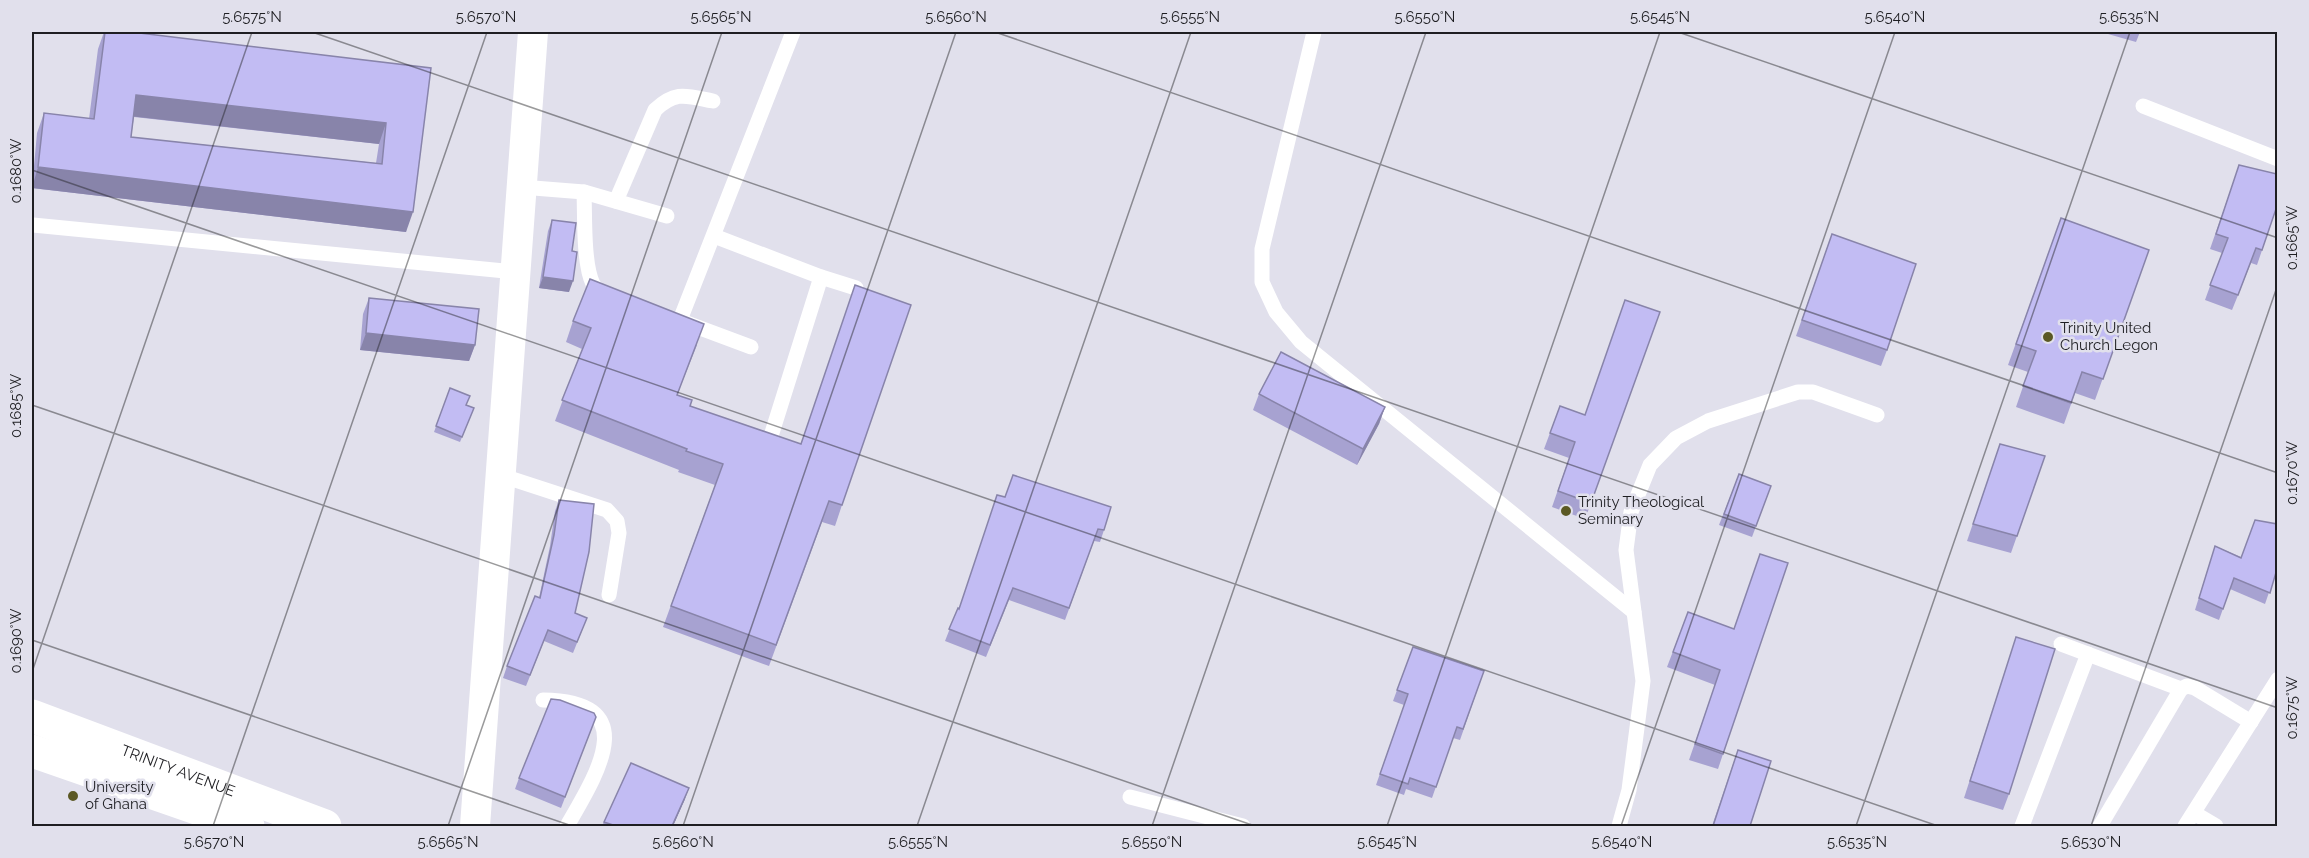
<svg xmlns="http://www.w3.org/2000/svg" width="2309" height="858" font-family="Raleway,sans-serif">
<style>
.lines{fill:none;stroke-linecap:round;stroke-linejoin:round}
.service{stroke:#fff;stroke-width:15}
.minor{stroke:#fff;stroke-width:30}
.tertiary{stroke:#fff;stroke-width:33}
.wall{fill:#a7a2d1;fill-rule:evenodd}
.shaded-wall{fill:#8884aa}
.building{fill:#c2bcf3;stroke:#8884aa;stroke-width:1.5;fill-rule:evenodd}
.ticks{fill:none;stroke:#1e1e22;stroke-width:1.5;stroke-opacity:0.45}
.poi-dot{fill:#5b5824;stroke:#e1e0ec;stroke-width:2}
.labels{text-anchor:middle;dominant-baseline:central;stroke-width:5;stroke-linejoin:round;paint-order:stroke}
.poi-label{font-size:15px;fill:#1e1e22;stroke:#e1e0ec;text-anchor:start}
.street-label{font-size:15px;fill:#1e1e22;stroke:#e1e0ec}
.neatline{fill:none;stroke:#1e1e22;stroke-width:2}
.ticks-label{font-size:15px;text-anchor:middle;fill:#1e1e22}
</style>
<rect width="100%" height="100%" fill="#e1e0ec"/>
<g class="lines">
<g class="service">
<polyline points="1314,32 1262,249 1262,282 1276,312 1301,342 1634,612"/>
<polyline points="2143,106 2278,159"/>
<polyline points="521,187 584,192 667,216"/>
<path d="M584,192C585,215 583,264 593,284C596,289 600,291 605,293"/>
<path d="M616,201L655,110C676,90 687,96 713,101"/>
<polyline points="33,225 515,272"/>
<polyline points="714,236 821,277 856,288"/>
<polyline points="680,320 793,32"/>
<polyline points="684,322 751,347"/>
<polyline points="771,436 821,277"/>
<polyline points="500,475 607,510 617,521 619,533 609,595"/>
<polyline points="2061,644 2181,689"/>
<path d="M543,700C644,701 597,774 567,826"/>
<polyline points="1130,797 1243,826"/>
<polyline points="2194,813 2216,826"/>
<polyline points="1619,826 1629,790 1643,681 1626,550 1631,512 1650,465 1676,438 1708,421 1798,392 1813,392 1877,415"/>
<polyline points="2022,826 2088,654"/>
<polyline points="2100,826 2181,689 2187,686 2195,688 2251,722"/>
<polyline points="2185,826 2278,679"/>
</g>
<polyline class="minor" points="475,826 533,32"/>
<g class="tertiary">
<path id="s1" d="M32,716L325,826"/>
<polyline points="32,751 248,826"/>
</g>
</g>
<g class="wall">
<path d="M104,32H131L431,68L406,232L32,188L37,133L44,113L89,119L98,49ZM134,117L379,144L376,163L131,137Z"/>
<polygon points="2101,32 2140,32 2136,42"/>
<polygon points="2234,180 2277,206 2257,265 2251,263 2232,310 2205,300 2222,253 2210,249"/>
<polygon points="2061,218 2149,250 2095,400 2075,393 2064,424 2016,407 2028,372 2008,365"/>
<polygon points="552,220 572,251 569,292 539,288 548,231"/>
<polygon points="1832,234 1887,350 1881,366 1796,336"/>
<polygon points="369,298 475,345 469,361 360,350 363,314"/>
<polygon points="573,321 697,345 677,395 690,406 842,505 835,526 822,522 769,666 663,627 715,485 678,472 679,470 555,421 582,349 566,342"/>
<polygon points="450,388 467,405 472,413 460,442 434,432"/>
<polygon points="1259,394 1385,407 1379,424 1357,465 1253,410"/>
<polygon points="1560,406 1584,415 1591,503 1585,519 1552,507 1569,458 1544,449"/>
<polygon points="2000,444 2045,456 2011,553 1967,541"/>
<polygon points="1739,474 1771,486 1752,537 1719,525"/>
<polygon points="559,500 575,613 587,618 573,653 544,641 526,686 503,678 507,666 539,598 550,546 555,511"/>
<polygon points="993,507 1104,530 1100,542 1094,541 1065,620 1009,600 986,657 945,641 958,608 959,609"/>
<polygon points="2215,546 2241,557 2277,569 2265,604 2230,589 2219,620 2195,610"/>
<polygon points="1688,612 1734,629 1723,754 1718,769 1689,760 1715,685 1667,667"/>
<polygon points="2016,637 2009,794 2003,810 1964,798"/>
<polygon points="1413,647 1484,671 1460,740 1453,738 1432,798 1406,789 1404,795 1376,785 1404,705 1393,701"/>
<polygon points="596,717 561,808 515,789 519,778"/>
<polygon points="1738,750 1750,826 1712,826 1732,767"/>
<polygon points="685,799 673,826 602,826 604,822"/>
</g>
<g class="shaded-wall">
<polygon points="136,95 386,123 379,144 129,116"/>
<polygon points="38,167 413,212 406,232 32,188"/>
<polygon points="543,277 573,281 569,292 539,288"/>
<polygon points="366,333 475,345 469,361 360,350"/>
<polygon points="1385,407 1379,424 1357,465 1363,449"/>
<polygon points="689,788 685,799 673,826 672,826"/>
</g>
<g class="building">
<path d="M105,32H131L431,68L413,212L38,167L44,113L94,119ZM136,95L386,123L382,164L131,137Z"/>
<polygon points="2239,165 2277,174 2277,206 2262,250 2256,248 2238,295 2210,285 2228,238 2216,234"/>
<polygon points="2061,218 2149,250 2103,379 2082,372 2071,403 2023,386 2036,351 2016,344"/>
<polygon points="552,220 576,223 572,251 577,252 573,281 543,277"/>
<polygon points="1832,234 1916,264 1887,350 1802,320"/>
<polygon points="590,279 704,324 677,395 692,400 690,406 801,444 855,285 911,305 842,505 829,501 776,645 671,606 723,464 686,451 687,449 562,400 591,328 573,321"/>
<polygon points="369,298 479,309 475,345 366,333"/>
<polygon points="1625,300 1660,312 1591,503 1558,491 1575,442 1550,433 1560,406 1585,415"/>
<polygon points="1281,352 1385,407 1363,449 1259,394"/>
<polygon points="450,388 470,396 466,405 474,408 462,437 436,426"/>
<polygon points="2000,444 2045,456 2017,536 1973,524"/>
<polygon points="1739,474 1771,486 1756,526 1724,514"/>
<polygon points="1013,475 1111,507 1104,530 1098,529 1069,608 1013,588 990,645 949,629 958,608 959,609 997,495 1005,497"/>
<polygon points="559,500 594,504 589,552 575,613 587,618 577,642 548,630 530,675 507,666 535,596 540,598 554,535"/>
<polygon points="2255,520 2277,524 2277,569 2270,593 2234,578 2223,609 2199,598 2215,546 2241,558"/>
<polygon points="1760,554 1788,563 1723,754 1695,744 1720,670 1673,652 1688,612 1734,629"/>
<polygon points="2016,637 2055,649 2009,794 1970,781"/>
<polygon points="1413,647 1484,671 1463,729 1457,727 1436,787 1410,778 1408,784 1380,774 1408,694 1397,690"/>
<polygon points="551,699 560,700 594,713 596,717 565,797 519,778"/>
<polygon points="1738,750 1771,761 1750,826 1713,826"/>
<polygon points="631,763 689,788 672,826 616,826 604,822"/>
</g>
<path class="ticks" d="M312,32L2278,708M995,32L2278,473M1678,32L2278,238M32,170L1938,826M32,405L1255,826M32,640L572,826M32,672L252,32M213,826L487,32M448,826L722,32M683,826L956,32M917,826L1191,32M1152,826L1426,32M1387,826L1660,32M1621,826L1895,32M1856,826L2130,32M2091,826L2278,284"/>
<g class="poi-dot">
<circle cx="2048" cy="337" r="6"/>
<circle cx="1566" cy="511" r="6"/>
<circle cx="73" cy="796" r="6"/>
</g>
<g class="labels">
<g class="poi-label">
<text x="2060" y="328">Trinity United<tspan x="2060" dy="17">Church Legon</tspan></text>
<text x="1578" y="502">Trinity Theological<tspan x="1578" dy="17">Seminary</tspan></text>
<text x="85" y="787">University<tspan x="85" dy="17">of Ghana</tspan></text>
</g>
<g class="street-label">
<text stroke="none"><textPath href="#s1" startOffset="156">TRINITY AVENUE</textPath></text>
</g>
</g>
<rect width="2309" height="858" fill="none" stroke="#e1e0ec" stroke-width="66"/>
<rect x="33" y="33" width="2243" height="792" class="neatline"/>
<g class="ticks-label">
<text x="252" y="22">5.6575°N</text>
<text x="486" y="22">5.6570°N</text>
<text x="721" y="22">5.6565°N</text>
<text x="956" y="22">5.6560°N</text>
<text x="1190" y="22">5.6555°N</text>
<text x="1425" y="22">5.6550°N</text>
<text x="1660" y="22">5.6545°N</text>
<text x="1895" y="22">5.6540°N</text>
<text x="2129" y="22">5.6535°N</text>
<text transform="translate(16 171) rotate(-90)" y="5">0.1680°W</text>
<text transform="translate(2292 238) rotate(-90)" y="5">0.1665°W</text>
<text transform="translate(16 406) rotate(-90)" y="5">0.1685°W</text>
<text transform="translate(2292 473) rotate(-90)" y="5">0.1670°W</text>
<text transform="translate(16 641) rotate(-90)" y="5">0.1690°W</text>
<text transform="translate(2292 708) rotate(-90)" y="5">0.1675°W</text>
<text x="214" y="847">5.6570°N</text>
<text x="448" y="847">5.6565°N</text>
<text x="683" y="847">5.6560°N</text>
<text x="918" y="847">5.6555°N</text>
<text x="1152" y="847">5.6550°N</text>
<text x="1387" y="847">5.6545°N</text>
<text x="1622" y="847">5.6540°N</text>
<text x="1857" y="847">5.6535°N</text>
<text x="2091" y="847">5.6530°N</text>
</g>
</svg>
